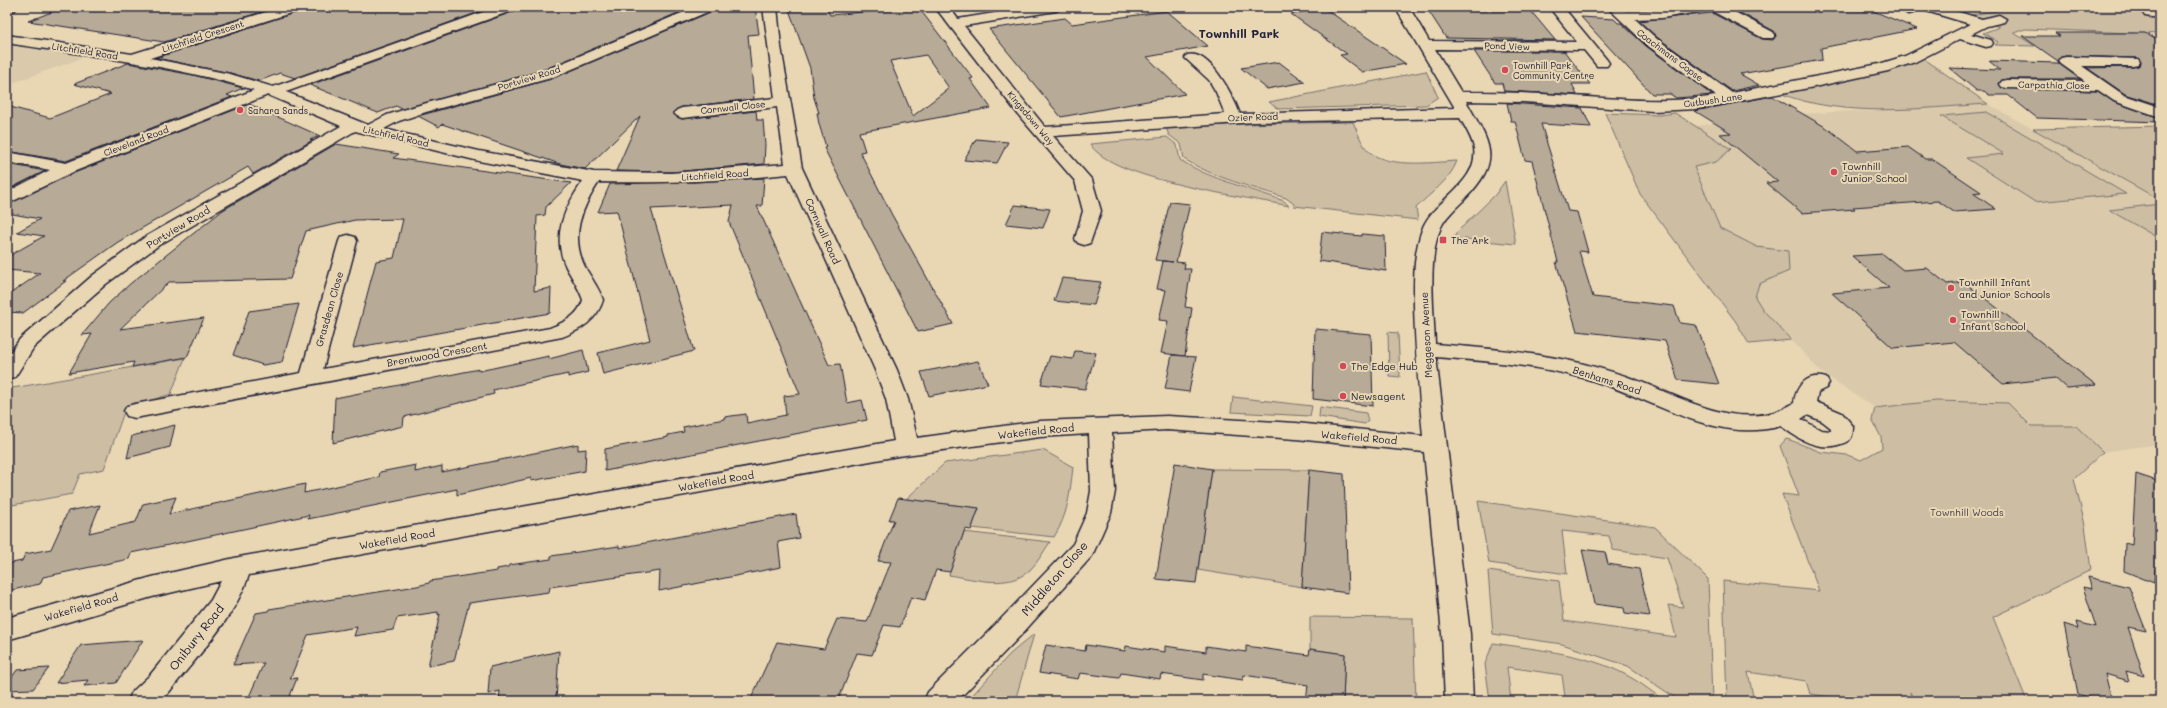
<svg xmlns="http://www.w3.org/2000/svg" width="2167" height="708" font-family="Mali,sans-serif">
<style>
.built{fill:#dacaab}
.green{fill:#ccbda3;stroke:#77706f}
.building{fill:#b7aa96;stroke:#22223b;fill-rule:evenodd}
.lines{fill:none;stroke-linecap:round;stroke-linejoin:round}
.minor-casing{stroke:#22223b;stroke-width:3}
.tertiary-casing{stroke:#22223b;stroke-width:3}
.minor{fill:#e9d7b4;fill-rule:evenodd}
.tertiary{fill:#e9d7b4;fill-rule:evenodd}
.poi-dot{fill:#d1495b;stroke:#e9d7b4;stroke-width:1.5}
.labels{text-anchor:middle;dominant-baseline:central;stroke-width:4;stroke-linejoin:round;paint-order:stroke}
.far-street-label{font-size:9px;fill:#22223b;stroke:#e9d7b4}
.far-poi-label{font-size:9px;fill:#22223b;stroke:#e9d7b4;text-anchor:start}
.poi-label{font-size:10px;fill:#22223b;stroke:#e9d7b4;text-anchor:start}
.street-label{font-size:10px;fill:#22223b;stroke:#e9d7b4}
.park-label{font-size:10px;fill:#444150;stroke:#e9d7b4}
.far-district-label{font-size:12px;font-weight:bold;fill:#22223b;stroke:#e9d7b4}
.near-street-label{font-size:12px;fill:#22223b;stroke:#e9d7b4}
</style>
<rect width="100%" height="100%" fill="#e9d7b4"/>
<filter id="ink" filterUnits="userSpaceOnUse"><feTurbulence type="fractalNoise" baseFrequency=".025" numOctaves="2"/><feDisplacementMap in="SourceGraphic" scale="8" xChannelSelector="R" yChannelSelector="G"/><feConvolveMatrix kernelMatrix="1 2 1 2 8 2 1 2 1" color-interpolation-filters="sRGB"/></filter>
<g filter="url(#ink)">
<g class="built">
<polygon points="1952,7 2075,7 2019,7 1971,15"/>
<polygon points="7,45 47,51 85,57 7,85"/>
<polygon points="1988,104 2147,193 2160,191 2160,444 2103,452 2076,426 2031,426 2008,403 1936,401 1875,408 1821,372 1722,266 1677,128 1795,114"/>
</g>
<g class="green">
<polygon points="2019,7 2160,7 2160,34 2025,29 2014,33 2035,46 1995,45 1998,42 1983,33 1999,27 1971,15"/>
<path d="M1923,58L1988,104C1919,108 1845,119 1779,93L1853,78Z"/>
<polygon points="1426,71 1438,97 1426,105 1278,109 1269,102"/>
<polygon points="1987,112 2126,194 2035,202 1966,158 2004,154 1941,116"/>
<polygon points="1605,113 1659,115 1675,113 1731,149 1716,162 1694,167 1720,228 1757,247 1788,251 1789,271 1759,284 1755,297 1763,310 1791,340 1749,344 1736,322 1640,194"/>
<path d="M1353,122C1357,130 1360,140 1365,147C1381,170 1433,162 1457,161C1449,182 1431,192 1416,208L1418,220L1294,206V204L1286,198C1252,187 1214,178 1184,159L1181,144L1169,135L1166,128L1244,124Z"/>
<polygon points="2160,126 2160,200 2033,129"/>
<path d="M1167,137L1177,145L1180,160C1211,180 1250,188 1284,201L1289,206C1247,197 1111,180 1090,144Z"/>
<polygon points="1505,181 1516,244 1454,238 1457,232 1495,195"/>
<polygon points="2160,204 2160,239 2109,210"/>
<polygon points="1388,332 1398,333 1400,377 1389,376"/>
<polygon points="185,358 171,394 133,406 124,412 104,469 80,474 72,494 7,506 7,389"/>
<polygon points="1233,397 1312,406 1310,416 1231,412"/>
<polygon points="1936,401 2008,403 2031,426 2076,426 2103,452 2074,479 2085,525 2091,570 1993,617 2027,701 1914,701 1910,692 1913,701 1858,701 1810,694 1806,681 1748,672 1754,701 1727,701 1723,581 1819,591 1782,494 1799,496 1780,446 1786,439 1790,440 1821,452 1847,455 1861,460 1882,448 1881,437 1872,420 1875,408"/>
<polygon points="1320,407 1366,413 1368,421 1365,424 1319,417"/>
<path d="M1043,450L1073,467C1070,493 1068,515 1054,537L972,528L979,508L906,499L945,463Z"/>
<polygon points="1212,469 1309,470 1302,587 1198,570"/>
<polygon points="1478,501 1655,527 1708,579 1712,701 1680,701 1628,666 1562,644 1493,634 1488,571 1559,581 1564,621 1676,637 1668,605 1683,607 1667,558 1613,550 1609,536 1562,531 1567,574 1489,563"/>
<path d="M964,532L1050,542C1044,551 1038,562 1030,570C1008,590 975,579 949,575Z"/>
<polygon points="1310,617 1413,618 1416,701 1343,701 1345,654 1310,649"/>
<polygon points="1034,634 1015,701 967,701 1010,654"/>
<path d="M1493,643C1540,650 1593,654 1635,680C1645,686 1655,694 1665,701H1592L1565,697L1562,675L1507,667L1511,701H1490L1485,664Z"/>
</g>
<g class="building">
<polygon points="65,7 277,7 164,42 28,21"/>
<polygon points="303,7 493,7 295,78 280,73 259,81 230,73 156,58 300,11"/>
<polygon points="517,7 692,7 541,71 402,109 396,106 378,113 310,85 515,11"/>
<polygon points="715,7 755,7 759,34 748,35 754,99 682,107 672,113 682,119 756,111 757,120 763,120 765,145 764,164 671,172 616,171 640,116 585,169 560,164 442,124 439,127 418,116 551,79 713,11"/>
<path d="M788,7H826L830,15L918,7L973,78L970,79L991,108L859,132L865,151L860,152L892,215L953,324L918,332L824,148L826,147L819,124L817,113H819L814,98L810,68ZM926,55L949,88L913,116L890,61Z"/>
<polygon points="1426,7 1479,7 1481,10 1530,10 1555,40 1446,38"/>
<polygon points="1763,7 1856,7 1864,11 1871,10 1917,29 1821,48 1822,60 1740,74 1759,85 1732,91 1658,38 1639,21 1712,13 1762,39 1773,40 1776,36 1774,31 1735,10"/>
<polygon points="1324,8 1371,40 1406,64 1362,72 1340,55 1347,54 1291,14"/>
<polygon points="1167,11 1208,46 1147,57 1185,94 1061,117 989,29 1065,18 1072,24"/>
<polygon points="1581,17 1614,19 1618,23 1621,23 1646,46 1712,95 1676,98 1670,94 1652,94"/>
<polygon points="2055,33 2145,33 2160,42 2160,105 2125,94 2087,68 2133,67 2138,66 2141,63 2138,58 2066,56 2061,57 2058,61 2022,36 2060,36"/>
<polygon points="1474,51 1564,51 1590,84 1572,84 1577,95 1504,91 1502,83 1495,83"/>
<polygon points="1989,61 2058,63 2080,79 2007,79 2002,80 1999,83 2002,88 2098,91 2114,102 2160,118 2160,122 2037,118 2008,95 1989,95 1984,91 1977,91 1949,68 2000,70"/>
<polygon points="1279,62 1305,82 1267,89 1241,68"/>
<polygon points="128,63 193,75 243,88 227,95 232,97 66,161 7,151 7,106 50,118 111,94 74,84"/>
<polygon points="1772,96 1827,128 1857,151 1908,147 1925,159 1932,159 1981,192 1973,193 1996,209 1954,212 1938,201 1853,207 1855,209 1802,213 1766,183 1778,182 1720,134 1731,133 1695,111"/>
<polygon points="1507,103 1582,108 1591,127 1541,124 1568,211 1577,212 1588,252 1579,251 1593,297 1674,306 1680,323 1696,325 1719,384 1678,380 1665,341 1577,331 1556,262 1558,262 1532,161 1525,160 1515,121 1511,121"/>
<polygon points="249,104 320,136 310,140 313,140 253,174 248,167 118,242 63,281 66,281 23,313 7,312 7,296 40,273 7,270 7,257 44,236 17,232 40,219 7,213 7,205 74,173"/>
<polygon points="976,139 1008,142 997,163 964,160"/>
<polygon points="336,144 399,154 393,158 571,183 546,207 545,215 537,216 534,291 551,288 550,313 353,348 376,261 394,258 403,219 355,220 306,231 290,279 169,282 120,329 204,318 187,357 132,367 134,362 69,373 92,334 82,335 109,303 131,283 223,210"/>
<polygon points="7,164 45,171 7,190"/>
<polygon points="764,178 762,206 757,206 829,365 840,364 847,403 862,400 867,420 605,471 605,449 668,437 668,435 684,432 683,427 724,419 724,417 746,414 747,423 786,415 784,396 800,394 729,222 733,205 651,209 694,351 603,374 598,353 650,340 617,211 598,212 610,184 694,182"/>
<polygon points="1170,202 1190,204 1176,262 1185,263 1184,269 1191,269 1185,307 1192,308 1185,356 1161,353 1168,321 1159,320 1166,290 1157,289 1163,261 1173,262 1155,260"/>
<polygon points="1015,205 1050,209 1043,228 1006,224"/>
<polygon points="1322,232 1362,236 1362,234 1385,236 1386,271 1319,261"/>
<polygon points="1883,254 1903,270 1927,268 1947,284 1964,282 2096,385 2067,388 2056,378 2003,384 1954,342 1893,348 1832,293 1889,288 1852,256"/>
<polygon points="1062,278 1101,282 1094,305 1054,301"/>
<polygon points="299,304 282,362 263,365 233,355 249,311"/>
<polygon points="1315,329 1371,334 1373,406 1313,399"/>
<polygon points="583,350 588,372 568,377 568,374 493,390 494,394 404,417 403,426 333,443 335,398 479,369 479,371 549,356 549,359"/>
<polygon points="1075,351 1096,353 1085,389 1041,384 1050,356 1073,359"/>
<polygon points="1172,355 1196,357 1189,392 1165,389"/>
<polygon points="978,361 988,384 929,396 921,372"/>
<polygon points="175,425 170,447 127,458 132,436"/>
<polygon points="578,444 578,450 586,449 585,471 531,481 531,478 457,495 457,489 308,519 309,515 131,553 129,559 43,577 40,584 7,591 7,564 22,561 25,554 51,549 68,511 100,505 89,533 136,522 143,504 176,497 169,514 305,484 304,493 379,477 380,472 416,465 415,472 442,466 442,472"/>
<polygon points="1175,463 1212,469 1196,583 1156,579"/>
<polygon points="1309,470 1344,474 1348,593 1302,587"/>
<polygon points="2136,474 2160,482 2160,571 2155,569 2154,583 2124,571 2125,543 2132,545"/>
<polygon points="898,498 979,508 971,530 965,529 950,572 936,570 925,600 911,597 900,627 884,625 872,655 857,653 838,701 750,701 777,642 824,649 837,619 867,622 891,562 878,561 894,520 889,520"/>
<polygon points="796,514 799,538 778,542 781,567 659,591 660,571 550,587 549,592 469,603 454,661 428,666 440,614 438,615 438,612 397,618 393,630 354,636 357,627 308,635 290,679 297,678 288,701 247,701 264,663 233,665 256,613 268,611 269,609 417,586 429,583 430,581 497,571 497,569 508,567 509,565 551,559 551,556 619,546 619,548"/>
<polygon points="1582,549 1605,552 1608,564 1639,569 1650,616 1625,613 1624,608 1594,604"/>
<polygon points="2088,577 2129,587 2146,631 2128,627 2144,676 2126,671 2129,681 2105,674 2112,701 2101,701 2078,694 2064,624 2079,629 2077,622 2096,627 2083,587 2092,589"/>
<polygon points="143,640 116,683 84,686 88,680 56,683 81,645"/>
<polygon points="1046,645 1085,651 1086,645 1125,651 1126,646 1165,652 1165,646 1206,652 1206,646 1246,652 1246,646 1309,655 1310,649 1345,654 1343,701 1306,701 1308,685 1244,675 1243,680 1203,674 1203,680 1161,674 1160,679 1121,673 1119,678 1080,673 1078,679 1039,673"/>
<polygon points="559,651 556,701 499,701 500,691 488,694 490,667"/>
<polygon points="49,668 33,689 7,690 7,684 17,670"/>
</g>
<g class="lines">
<g class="minor-casing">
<g id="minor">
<path d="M282,7H302L300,10L150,58L230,74L273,87L497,7H516L514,10L286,92L368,125L387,115L416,106L541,72L696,7H714L712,10L551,78L426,112L399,121L384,129L479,151L594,172L671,173L785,164L777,107L682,118L677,116L674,113L677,110L682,108L775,98L763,7H777L781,47L802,168L897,370L908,399L917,438L1040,421L1167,416L1296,423L1423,436C1419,392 1415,349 1414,305C1414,279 1413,252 1423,227C1435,199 1479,183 1474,148C1472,138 1465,127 1460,118L1254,122L1053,136L1092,180L1101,211L1090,243L1084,245L1078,243L1075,239L1083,211L1075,181L1021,118L935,7H949L958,19L1031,7H1063L1056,11L964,26L1045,127L1225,114L1216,92L1209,80L1185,58L1187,55C1210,49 1233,96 1240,114L1455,108L1395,7H1409L1429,41L1577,42L1549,7H1563L1607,60L1609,63L1607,66H1597L1584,50L1435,49L1461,92C1498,92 1536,93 1573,96C1621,99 1669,104 1716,96L1647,45L1607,7H1622L1626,11L1662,10L1681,7H1725L1773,32L1775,35L1773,38H1763L1710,10L1662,18L1635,19L1657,39L1732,93L1879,64L1905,56L1970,24L1923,10L1921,7H1942L1982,19L1999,15L2006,19L2004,22L1987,26L1971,34L1991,40L1993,43L1991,46L1986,47L1960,39L1915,62L1888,71L1814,87L1697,109L1653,111L1524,102L1466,101C1490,144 1504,159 1465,199C1457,207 1446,216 1441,227C1427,259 1434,310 1435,344C1484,348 1533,352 1580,363C1599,368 1618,373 1636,380C1684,398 1743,435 1794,403C1796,385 1808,373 1826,378L1829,383L1826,388L1818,392L1816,402L1842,413L1853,426C1853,436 1852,441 1841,444C1819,452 1798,439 1781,426C1712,445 1650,396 1587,379C1538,365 1486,361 1436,357L1470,634L1473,701H1445L1442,634L1424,452L1296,439L1167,430L1112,433L1115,491L1111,513L1092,556L1021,635L957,701H924L928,692L1001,619L1073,544L1087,513L1091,491L1089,434L1040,437L898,456L249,575C234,619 198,655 170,691L161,701H128L132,692L150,675L211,600L221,581L152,597L7,640V618L152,577L239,557L894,441L886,399L875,370L788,174C725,181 663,183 599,182C581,209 570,236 585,267C591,278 599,288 603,300C597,320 581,330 562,337L135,418L127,416L124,411L127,406L135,404L301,373L339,241L341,237L348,235L355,237L357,241L323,369L550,328C565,322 578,316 583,300C579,288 572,278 566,267C551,235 565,207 583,181L479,161L355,131L159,245L106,284L34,347L15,377L7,379V357L20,339L92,276L145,237L341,126L268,95L73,172L7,204V192L50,170L7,162V152L66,163L254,90C174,65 89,56 7,43V35L132,54ZM1807,415L1822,421L1831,428V431L1821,430L1801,419Z"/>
<polygon points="1904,7 1919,7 1913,13 1908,14 1901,10"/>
<polygon points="2150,9 2160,10 2160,18 2145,16 2143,13 2145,10"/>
<polygon points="2066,57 2138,59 2140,62 2138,65 2133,66 2082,66 2124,95 2160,107 2160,117 2114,101 2098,90 2007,88 2002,87 2000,84 2002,81 2007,80 2085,81 2061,64 2059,61 2061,58"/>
</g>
</g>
<g class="tertiary-casing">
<polygon id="tertiary" points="7,7 17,7 15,10 7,12"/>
</g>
<use href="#minor" class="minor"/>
<use href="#tertiary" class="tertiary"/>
</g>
</g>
<g class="poi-dot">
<circle cx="1505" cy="70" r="4"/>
<circle cx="240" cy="110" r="4"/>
<circle cx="1834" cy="172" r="4"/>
<rect x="1439" y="236" width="8" height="8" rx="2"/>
<circle cx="1951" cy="288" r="4"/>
<circle cx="1953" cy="320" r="4"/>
<circle cx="1343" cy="366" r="4"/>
<circle cx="1343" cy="396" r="4"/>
</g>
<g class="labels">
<g class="far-street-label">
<text transform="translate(203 36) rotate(-18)">Litchfield Crescent</text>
<text transform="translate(1507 46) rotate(2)">Pond View</text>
<text transform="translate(85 51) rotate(9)">Litchfield Road</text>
<text transform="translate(1670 55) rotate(37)">Coachmans Copse</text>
<text transform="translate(529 78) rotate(-17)">Portview Road</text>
<text transform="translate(2054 85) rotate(1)">Carpathia Close</text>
<text transform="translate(1713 100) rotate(-8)">Cutbush Lane</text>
<text transform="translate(733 107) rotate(-6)">Cornwall Close</text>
<text transform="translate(1253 117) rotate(-2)">Ozier Road</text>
<text transform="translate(1031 118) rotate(50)">Kingsdown Way</text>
<text transform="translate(396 136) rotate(13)">Litchfield Road</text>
<text transform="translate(136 141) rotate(-21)">Cleveland Road</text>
<text transform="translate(715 175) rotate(-4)">Litchfield Road</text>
</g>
<g class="far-poi-label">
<text x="1513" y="65">Townhill Park<tspan x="1513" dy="10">Community Centre</tspan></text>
<text x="248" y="110">Sahara Sands</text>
</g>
<g class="poi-label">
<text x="1842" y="166">Townhill<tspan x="1842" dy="12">Junior School</tspan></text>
<text x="1451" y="240">The Ark</text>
<text x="1959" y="282">Townhill Infant<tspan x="1959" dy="12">and Junior Schools</tspan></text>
<text x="1961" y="314">Townhill<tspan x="1961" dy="12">Infant School</tspan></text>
<text x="1351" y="366">The Edge Hub</text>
<text x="1351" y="396">Newsagent</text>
</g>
<g class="street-label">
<text transform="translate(178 227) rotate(-31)">Portview Road</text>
<text transform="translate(823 231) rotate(66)">Cornwall Road</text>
<text transform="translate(329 309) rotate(-74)">Grasdean Close</text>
<text transform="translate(1426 335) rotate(-93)">Meggeson Avenue</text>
<text transform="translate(437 354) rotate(-10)">Brentwood Crescent</text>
<text transform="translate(1607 380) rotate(18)">Benhams Road</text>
<text transform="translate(1036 431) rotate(-6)">Wakefield Road</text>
<text transform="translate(1359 437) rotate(5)">Wakefield Road</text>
<text transform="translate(716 481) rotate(-10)">Wakefield Road</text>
<text transform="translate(397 539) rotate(-10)">Wakefield Road</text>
<text transform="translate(81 607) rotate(-16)">Wakefield Road</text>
</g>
<g class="park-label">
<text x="1967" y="512">Townhill Woods</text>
</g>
<g class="far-district-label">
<text x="1239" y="33">Townhill Park</text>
</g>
<g class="near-street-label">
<text transform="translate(1054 578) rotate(-49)">Middleton Close</text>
<text transform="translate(196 637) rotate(-52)">Onibury Road</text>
</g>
</g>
<rect width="2167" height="708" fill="none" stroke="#e9d7b4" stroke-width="24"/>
<rect x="12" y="12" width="2143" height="684" fill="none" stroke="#22223b" stroke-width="1.5" filter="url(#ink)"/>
</svg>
